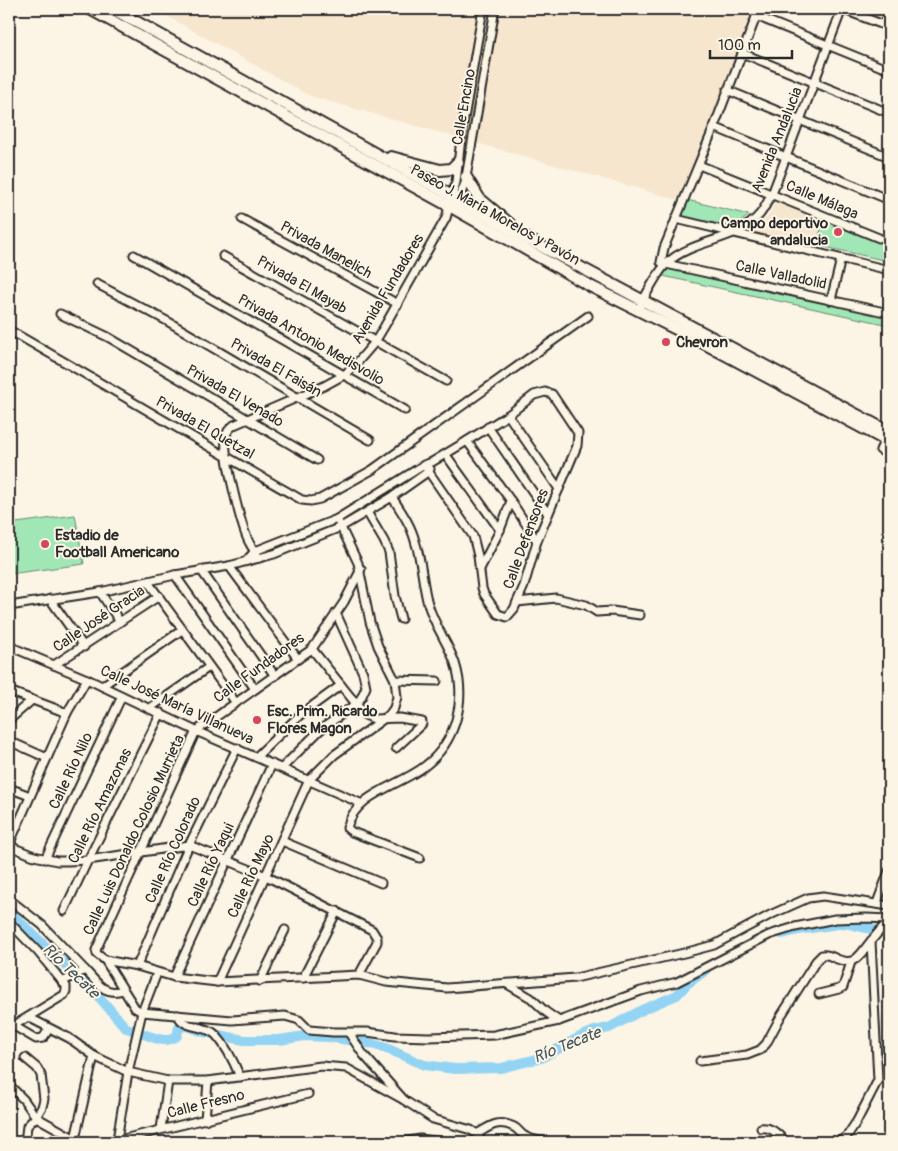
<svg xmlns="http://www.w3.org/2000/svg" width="898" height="1151" font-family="Pangolin,sans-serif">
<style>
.built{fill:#f7e6ce}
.green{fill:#a1e7b5;stroke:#668970}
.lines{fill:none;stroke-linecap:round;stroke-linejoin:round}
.river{stroke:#93d4f4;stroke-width:10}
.minor-casing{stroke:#2b2b2b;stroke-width:11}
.highway-casing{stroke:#2b2b2b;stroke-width:14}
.minor{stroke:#fcf5e5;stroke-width:7}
.highway{stroke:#fcf5e5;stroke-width:10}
.poi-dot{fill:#d1495b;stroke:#fcf5e5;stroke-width:2}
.labels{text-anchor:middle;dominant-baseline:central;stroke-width:4;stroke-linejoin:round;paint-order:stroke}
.street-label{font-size:15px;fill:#2b2b2b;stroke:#fcf5e5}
.poi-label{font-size:15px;font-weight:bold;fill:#2b2b2b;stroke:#fcf5e5;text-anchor:start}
.water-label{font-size:16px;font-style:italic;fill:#45555d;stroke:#fcf5e5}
</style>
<rect width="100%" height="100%" fill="#fcf5e5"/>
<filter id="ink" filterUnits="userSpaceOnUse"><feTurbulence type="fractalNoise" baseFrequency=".02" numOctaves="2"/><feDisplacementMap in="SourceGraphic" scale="10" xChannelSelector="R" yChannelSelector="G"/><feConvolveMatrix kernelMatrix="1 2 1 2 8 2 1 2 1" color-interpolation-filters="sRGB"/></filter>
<g filter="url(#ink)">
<g class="built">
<polygon points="154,9 755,9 682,201 310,96"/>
<polygon points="777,199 824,219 816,245 751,232 768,216"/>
</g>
<g class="green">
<polygon points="687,200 749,215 733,228 680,216"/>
<polygon points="824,219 886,244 883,260 816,245"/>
<polygon points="670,266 889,316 889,325 663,276"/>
<polygon points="75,515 84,564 9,574 9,524"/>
</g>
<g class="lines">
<g class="river">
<polyline points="9,912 99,997 126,1028 133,1030"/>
<polyline points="782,934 798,930 845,923 889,933"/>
<path d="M143,1034C157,1038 164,1044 177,1036L179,1027L188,1026L204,1032L244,1040H279L305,1036L328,1037L369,1043L386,1048L424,1065L455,1069L501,1068L541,1058L582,1036L594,1031L609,1028L644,1009L677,995L687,984L706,970"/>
</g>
<g class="minor-casing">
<g id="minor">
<polyline points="842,9 889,27"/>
<polyline points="756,16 889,70"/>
<polyline points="742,53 889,113"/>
<polyline points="727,90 889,157"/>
<polyline points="714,127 887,199"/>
<polyline points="699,165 879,238"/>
<polyline points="457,204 465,183 495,9"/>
<polyline points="242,219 398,304"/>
<polyline points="676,219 889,270"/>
<polyline points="134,255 405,410"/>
<polyline points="223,256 446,381"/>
<polyline points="666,264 661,262 664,248 714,127 759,9"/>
<polyline points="666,264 889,313"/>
<polyline points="97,284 167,321 370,440"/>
<polyline points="831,300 841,259"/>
<path d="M641,304C647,293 658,271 668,262C696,238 737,242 760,214C765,208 768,200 772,194L842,9"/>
<polyline points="60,314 108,337 317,460"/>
<path d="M9,330C107,386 203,444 302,500L311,501L320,499L372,470L588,316"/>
<polyline points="508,415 559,489"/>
<polyline points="488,427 548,514"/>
<polyline points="885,440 880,450 889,455"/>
<polyline points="467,441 511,501 537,541"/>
<polyline points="446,455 500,530"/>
<path d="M392,497C401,511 411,525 415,541C422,561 422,583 428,604C434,625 448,643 455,663C467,700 456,742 425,766C400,786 355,793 347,828L352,832L420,858"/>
<polyline points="367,512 384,541 389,552 395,596 401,619"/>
<path d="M259,558C256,553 252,548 249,542C241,527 223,454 226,438C226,432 229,429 234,425L324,386L344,375L356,364L375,342L384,327L446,218L456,182L462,130L483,9"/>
<polyline points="246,561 255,551 337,519 424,465 432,462 467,441 508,415 534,395 545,392 552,394 578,433 577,446 537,541 524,586 514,609 507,617 498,614 484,594 482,588 478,556 473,536 424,465"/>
<polyline points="229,566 298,659"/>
<polyline points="361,569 344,602 312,649 196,731 96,950 97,954 105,960 137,966 174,977 217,982 359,975 386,982 447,988 575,978 684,953 714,945 770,915 808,898 823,896 889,906"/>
<polyline points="480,569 500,530 511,501"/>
<polyline points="201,570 275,676"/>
<polyline points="175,575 255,689"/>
<polyline points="148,582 236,703"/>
<polyline points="100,592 120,622"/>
<polyline points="50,599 84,647"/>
<polyline points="517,602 556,598 586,605 597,612 612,611 640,615"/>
<polyline points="9,606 100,592 175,575 229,566 274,554 341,527 392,497 429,471 430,469"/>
<polyline points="9,646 87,679 196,731 360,803"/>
<polyline points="312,649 365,715 374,719 400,718 422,722 422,724 396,748"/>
<polyline points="54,665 159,596"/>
<polyline points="87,679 67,713 11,840 12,847 34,856 57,861 68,861 88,860 189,845 266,876 372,930 377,938 377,942 359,975"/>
<polyline points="395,680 437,681"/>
<polyline points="102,686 182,630"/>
<polyline points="9,691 67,713"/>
<polyline points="150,708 209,667"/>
<polyline points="9,720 32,700"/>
<polyline points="9,741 47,758"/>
<polyline points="256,757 300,715 341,685"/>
<polyline points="282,768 320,730 356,704 361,698 366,687 363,673 336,613"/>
<polyline points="9,788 30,796"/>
<polyline points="282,841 381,883"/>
<polyline points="45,859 122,696"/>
<polyline points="9,899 42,925 85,970"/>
<polyline points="877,903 889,871"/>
<polyline points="64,911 88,860 161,713"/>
<polyline points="9,922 38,952 66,986 66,991 64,995 28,1017"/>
<polyline points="105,960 135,1008 142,1012 232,1020 285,1016 299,1020 309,1030 333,1032 367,1032 395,1036 429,1037 494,1035 559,1021 641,991 677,982 769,935 795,927 835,919 866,918 889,919"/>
<polyline points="137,966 189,845 237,748"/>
<polyline points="174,977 272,764"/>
<polyline points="303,978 337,911"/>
<polyline points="260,981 285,930"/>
<path d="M62,982L85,970C98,983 104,996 123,990"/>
<polyline points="217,982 309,780 334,755 389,715 394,708 397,697 395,680 378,646 370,622 358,563 337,519"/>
<polyline points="507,984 531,998 546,1012 559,1021"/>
<polyline points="819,994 839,989 843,987 851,962"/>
<path d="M178,1015C183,1030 206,1024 216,1035C227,1047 234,1062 240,1077"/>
<polyline points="9,1023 36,1039 43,1038 49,1029"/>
<polyline points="13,1026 28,1017 69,1038 94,1056 128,1072 168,1081 208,1081 321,1066 346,1068 404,1100"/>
<polyline points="349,1033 363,1054 404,1100 433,1119 471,1130 477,1134 480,1139 480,1142"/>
<polyline points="25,1058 37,1068 41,1075 44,1099 42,1107 36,1117 27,1126 25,1142"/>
<path d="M700,1061L747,1055L760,1050L766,1044L781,1016L816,961L822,955C828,954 832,957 837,959C856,967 860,954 871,941"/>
<polyline points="9,1085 24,1100 36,1117 81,1142"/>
<polyline points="205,1120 208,1081"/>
<path d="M761,1128C772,1126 779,1136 786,1142"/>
<polyline points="161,1129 168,1081"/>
<path d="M477,1134C490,1126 498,1119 514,1127C518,1129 520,1133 523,1135C531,1141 541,1141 550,1142"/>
<polyline points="75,1139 94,1056"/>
<polyline points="117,1140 128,1072 142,1012 157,973"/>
<polyline points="111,1142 308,1094"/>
<polyline points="403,1142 420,1139 442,1142"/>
<polyline points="839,1142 847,1136 857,1121 878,1080 871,941 883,927 889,925"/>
</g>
</g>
<g class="highway-casing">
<g id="highway">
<polyline points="90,9 455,209 590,286 696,339 889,442"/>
<polyline points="113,9 452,196 518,234 889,432"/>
<polyline points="391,157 440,170 451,169 458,162"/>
<polyline points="466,177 479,198 511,225"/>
</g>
</g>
<use href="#minor" class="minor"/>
<use href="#highway" class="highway"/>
</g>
</g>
<g class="poi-dot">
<circle cx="838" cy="232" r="5"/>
<circle cx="666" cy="342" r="5"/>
<circle cx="45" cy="544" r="5"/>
<circle cx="257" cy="720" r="5"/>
</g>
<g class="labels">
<g class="street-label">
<text transform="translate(464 107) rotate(-80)">Calle Encino</text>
<text transform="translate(777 140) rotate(-68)">Avenida Andalucia</text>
<text transform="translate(822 200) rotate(23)">Calle Málaga</text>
<text transform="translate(495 215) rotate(29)">Paseo J. María Morelos y Pavón</text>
<text transform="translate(326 250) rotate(29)">Privada Manelich</text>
<text transform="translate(781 275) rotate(12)">Calle Valladolid</text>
<text transform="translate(302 285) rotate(30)">Privada El Mayab</text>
<text transform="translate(388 289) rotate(-59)">Avenida Fundadores</text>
<text transform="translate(311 340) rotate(30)">Privada Antonio Medisvolio</text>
<text transform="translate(276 368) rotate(30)">Privada El Faisán</text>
<text transform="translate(235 396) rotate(30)">Privada El Venado</text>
<text transform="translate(205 428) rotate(30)">Privada El Quetzal</text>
<text transform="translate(526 539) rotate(-70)">Calle Defensores</text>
<text transform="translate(99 619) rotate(-34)">Calle José Gracia</text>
<text transform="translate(259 668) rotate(-36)">Calle Fundadores</text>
<text transform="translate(177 705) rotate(25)">Calle José María Villanueva</text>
<text transform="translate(71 771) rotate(-65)">Calle Río Nilo</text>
<text transform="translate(100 806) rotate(-64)">Calle Río Amazonas</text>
<text transform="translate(134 835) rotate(-65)">Calle Luis Donaldo Colosio Murrieta</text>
<text transform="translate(173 850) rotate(-66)">Calle Río Colorado</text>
<text transform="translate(211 865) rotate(-65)">Calle Río Yaqui</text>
<text transform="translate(251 876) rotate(-65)">Calle Río Mayo</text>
<text transform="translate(206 1104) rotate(-14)">Calle Fresno</text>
</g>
<g class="poi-label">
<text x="828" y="223" text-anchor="end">Campo deportivo<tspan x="828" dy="17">andalucia</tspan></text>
<text x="676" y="342">Chevron</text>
<text x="55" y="535">Estadio de<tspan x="55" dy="17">Football Americano</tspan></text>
<text x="267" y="711">Esc. Prim. Ricardo<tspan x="267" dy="17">Flores Magon</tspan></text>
</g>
<g class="water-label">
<text transform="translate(71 971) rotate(44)">Río Tecate</text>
<text transform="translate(567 1045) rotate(-22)">Río Tecate</text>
</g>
</g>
<rect width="898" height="1151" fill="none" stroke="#fcf5e5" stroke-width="30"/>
<rect x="15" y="15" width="868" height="1121" fill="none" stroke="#2b2b2b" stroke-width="2" filter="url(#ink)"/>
<path d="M710 50v8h82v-8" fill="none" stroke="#2b2b2b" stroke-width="2.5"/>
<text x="718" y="50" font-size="15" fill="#2b2b2b" stroke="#fcf5e5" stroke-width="4" paint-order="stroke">100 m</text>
</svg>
